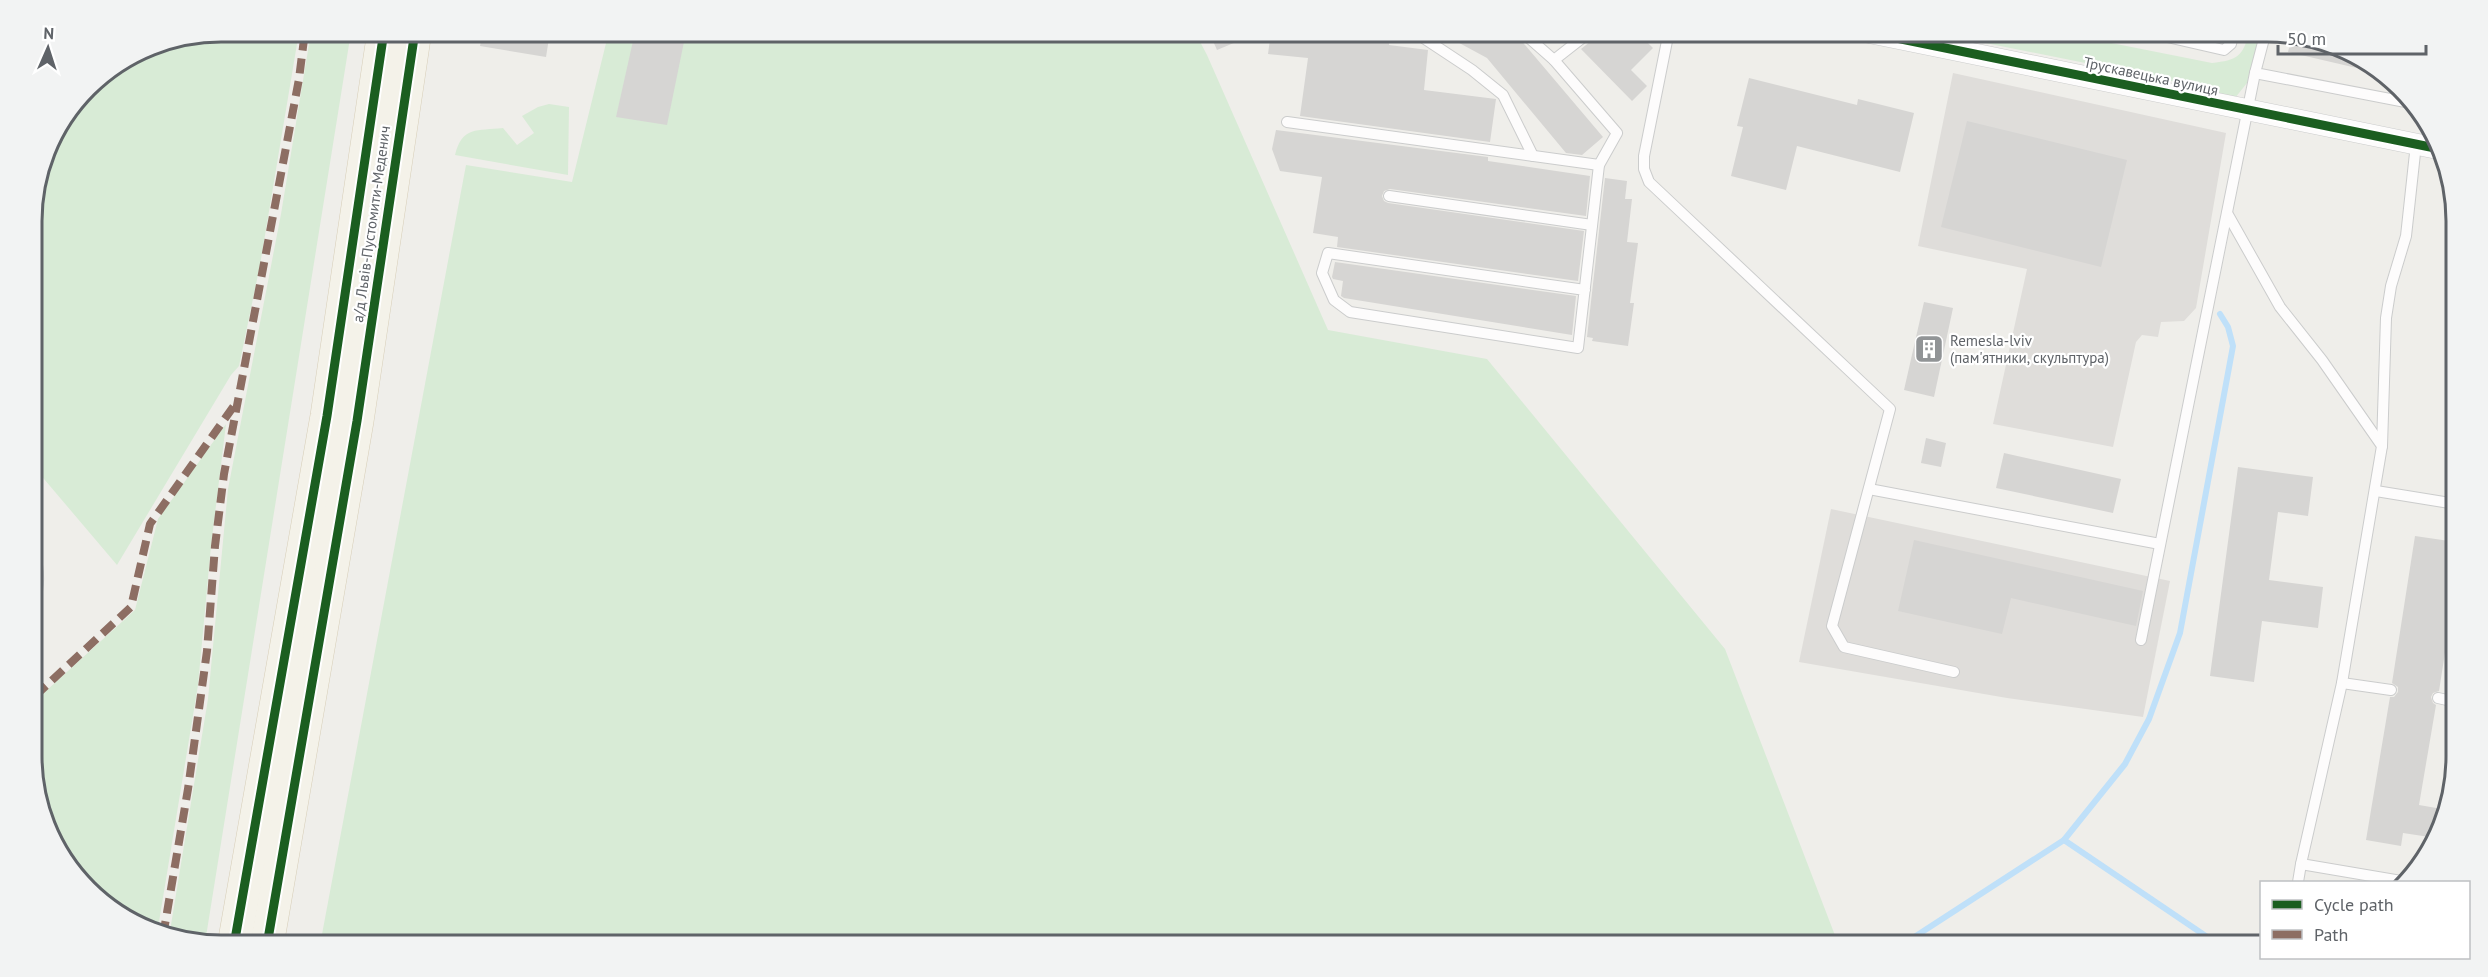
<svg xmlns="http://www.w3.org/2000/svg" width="2488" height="977" font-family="'PT Sans',sans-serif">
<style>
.industrial{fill:#dfddda}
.green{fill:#d8ebd6}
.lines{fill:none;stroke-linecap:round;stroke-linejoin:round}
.stream{stroke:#bfe0f9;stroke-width:6}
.building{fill:#d6d5d3}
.lane-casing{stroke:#cbcccc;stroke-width:12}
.street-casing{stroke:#cbcccc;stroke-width:22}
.primary-casing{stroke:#d7ceb8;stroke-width:34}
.lane{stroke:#fdfcfc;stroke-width:10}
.street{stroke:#fdfcfc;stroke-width:21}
.primary{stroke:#f4f2e9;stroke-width:33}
.quiet{stroke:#8d6e63;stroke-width:8;stroke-dasharray:15 8;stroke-linecap:butt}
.cycleway-casing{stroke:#fff;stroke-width:13}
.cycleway{stroke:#1b5e20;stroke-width:9}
.labels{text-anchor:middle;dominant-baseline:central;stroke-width:4.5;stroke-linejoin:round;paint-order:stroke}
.street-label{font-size:15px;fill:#5f6368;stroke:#fff}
.poi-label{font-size:15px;fill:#5f6368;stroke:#fff;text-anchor:start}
.rim{fill:none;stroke:#5f6368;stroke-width:3}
</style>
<rect width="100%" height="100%" fill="#efeeea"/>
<g class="industrial">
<polygon points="1953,73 2226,133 2196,308 2184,321 2161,322 2158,337 2142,335 2136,342 2113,447 1993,424 2027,269 1918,246"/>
<polygon points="1831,509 2170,581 2143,717 2007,698 1799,662"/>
</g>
<g class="green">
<polygon points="221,31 299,32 260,265 239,366 231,375 117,565 33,466 32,208 51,137 96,79 149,46"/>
<polygon points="609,31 1195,32 1207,55 1328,330 1487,359 1725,649 1836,938 1829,945 320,945 466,165 572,182"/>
<polygon points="311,32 351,32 205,943 169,937 208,699 228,489 281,214"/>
<path d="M1931,32H2056L2212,63C2237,60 2243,57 2249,32H2262L2255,73L2235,98L2160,78Z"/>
<path d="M549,104L569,107L568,175L455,155C462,126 477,131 503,128L517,145L534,133L522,116L538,107Z"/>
<polygon points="226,424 211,546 198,685 157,934 78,881 35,793 35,701 135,610 158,519"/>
</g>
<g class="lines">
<g class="stream">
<polyline points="2064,840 2219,945"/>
<polyline points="1902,945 2064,840 2125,764 2149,719 2180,633 2233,346 2228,327 2220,314"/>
</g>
</g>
<g class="building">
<polygon points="483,32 550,32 546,57 480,46"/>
<polygon points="635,32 686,32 667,125 616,117"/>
<polygon points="1209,32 1260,32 1217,50"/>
<polygon points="1271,32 1314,37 1315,32 1390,32 1389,45 1428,50 1424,90 1496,99 1490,142 1300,116 1308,58 1268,54"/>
<polygon points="1439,32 1514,32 1603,137 1582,155 1566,153 1487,58"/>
<polygon points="1598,32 1628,32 1635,39 1639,34 1653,48 1631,70 1647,86 1632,101 1581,49 1596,37"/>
<polygon points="2292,36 2329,42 2376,67 2374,72 2288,52"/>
<polygon points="1749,78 1857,105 1858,99 1914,113 1900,172 1797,146 1786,190 1731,176 1743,127 1737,126"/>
<polygon points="1967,121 2127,160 2101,267 1941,227"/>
<polygon points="1276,130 1488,157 1488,161 1590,176 1586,216 1390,189 1384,191 1382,196 1384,201 1388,203 1584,231 1578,281 1337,247 1338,237 1313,233 1322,177 1280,171 1272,149"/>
<polygon points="1605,178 1627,181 1625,199 1632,199 1627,242 1638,243 1630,303 1634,303 1628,346 1592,341 1593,338 1587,337"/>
<polygon points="1335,262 1576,296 1572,335 1344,298 1341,296 1343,281 1333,279 1332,277"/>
<polygon points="1924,302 1953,308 1934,397 1904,390"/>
<polygon points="1926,438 1946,443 1941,467 1921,463"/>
<polygon points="2004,453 2121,479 2113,513 1996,488"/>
<polygon points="2238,467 2313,477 2308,516 2278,512 2269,580 2323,587 2318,628 2262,621 2254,682 2210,676"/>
<polygon points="2415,536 2456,542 2456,582 2439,691 2433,693 2431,697 2433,703 2436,705 2419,805 2448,810 2446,818 2436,838 2403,833 2401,846 2366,840 2390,697 2394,697 2398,692 2398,687 2392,683"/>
<polygon points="1914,540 2143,591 2136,626 2011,598 2002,634 1898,611"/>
</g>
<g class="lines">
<g class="lane-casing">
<g id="lane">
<polyline points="1413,31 1472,70 1503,95 1533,156"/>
<polyline points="1521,31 1554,60"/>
<polyline points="1669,31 1644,156 1644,169 1649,182 1890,409 1832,626 1844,647 1954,672"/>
<polyline points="2141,31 2224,50 2231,44 2234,31"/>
<polyline points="2266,31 2255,73 2416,104"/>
<polyline points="1287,122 1599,165"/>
<polyline points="1389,196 1592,225"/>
<polyline points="2227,213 2280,307 2322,360 2382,446 2342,683 2301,864 2407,882"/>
<polyline points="1585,290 1328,253 1322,273 1334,300 1350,312 1578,348 1599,165 1617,133 1554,60 1591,31"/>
<polyline points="2382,446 2386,318 2391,286 2406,236 2416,144"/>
<polyline points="1869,489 2160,544"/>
<polyline points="2376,491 2456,504"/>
<path d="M34,553C40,572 39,586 34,605"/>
<polyline points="2141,640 2255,73"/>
<polyline points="2342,683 2391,690"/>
<polyline points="2438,698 2456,702"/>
<polyline points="2298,882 2301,864"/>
</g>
</g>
<g class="street-casing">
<polyline id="street" points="1862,31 2435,148"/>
</g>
<g class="primary-casing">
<g id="primary">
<polyline points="234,945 327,416 384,31"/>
<polyline points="267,945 357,421 415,31"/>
</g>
</g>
<use href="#lane" class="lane"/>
<use href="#street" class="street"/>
<use href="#primary" class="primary"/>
<g class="quiet">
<polyline points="35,696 131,607 150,524 236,403"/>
<polyline points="163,936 188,789 207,651 215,546 224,474 299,79 305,31"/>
</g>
<g class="cycleway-casing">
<g id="cycleway">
<polyline points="1862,31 2435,148"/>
<polyline points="234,945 327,416 384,31"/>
<polyline points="267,945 357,421 415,31"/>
</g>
</g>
<use href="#cycleway" class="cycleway"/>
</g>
<defs>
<g id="building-square" transform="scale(1.5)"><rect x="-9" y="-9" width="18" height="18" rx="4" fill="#919496" stroke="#fff"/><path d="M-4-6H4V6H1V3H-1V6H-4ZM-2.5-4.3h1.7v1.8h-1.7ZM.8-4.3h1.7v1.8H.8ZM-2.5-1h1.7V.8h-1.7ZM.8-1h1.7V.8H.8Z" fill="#fff"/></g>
</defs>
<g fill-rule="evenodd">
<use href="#building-square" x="1929" y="349"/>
</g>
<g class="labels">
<g class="street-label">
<text transform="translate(2151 76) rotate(12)">Трускавецька вулиця</text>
<text transform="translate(371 224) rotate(-82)">а/д Львів-Пустомити-Меденич</text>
</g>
<g class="poi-label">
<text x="1950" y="340">Remesla-lviv<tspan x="1950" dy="17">(пам'ятники, скульптура)</tspan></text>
</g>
</g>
<path d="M0 0H2488V977H0ZM221 42H2267A179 179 0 0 1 2446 221V756A179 179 0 0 1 2267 935H221A179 179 0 0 1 42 756V221A179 179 0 0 1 221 42Z" fill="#f2f3f3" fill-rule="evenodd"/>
<path class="rim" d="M221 42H2267A179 179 0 0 1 2446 221V756A179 179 0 0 1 2267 935H221A179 179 0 0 1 42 756V221A179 179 0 0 1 221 42Z"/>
<rect x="2260" y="881" width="210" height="78" fill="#ffffff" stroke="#bfc1c3" stroke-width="1.5"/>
<rect x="2272" y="900" width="30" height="9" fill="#1b5e20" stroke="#bfc1c3" stroke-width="1.5"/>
<text x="2314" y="911" font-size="18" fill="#5f6368">Cycle path</text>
<rect x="2272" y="930" width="30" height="9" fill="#8d6e63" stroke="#bfc1c3" stroke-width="1.5"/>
<text x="2314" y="941" font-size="18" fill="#5f6368">Path</text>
<g transform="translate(48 48) rotate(3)" stroke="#ffffff" stroke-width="4.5" paint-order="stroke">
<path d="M0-4.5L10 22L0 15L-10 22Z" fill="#5f6368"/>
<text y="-9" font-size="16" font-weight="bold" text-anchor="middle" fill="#5f6368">N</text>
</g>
<path d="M2278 45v9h148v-9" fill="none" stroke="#5f6368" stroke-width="3"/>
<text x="2287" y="45" font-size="18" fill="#5f6368" stroke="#ffffff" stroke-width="4.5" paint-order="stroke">50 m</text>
</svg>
